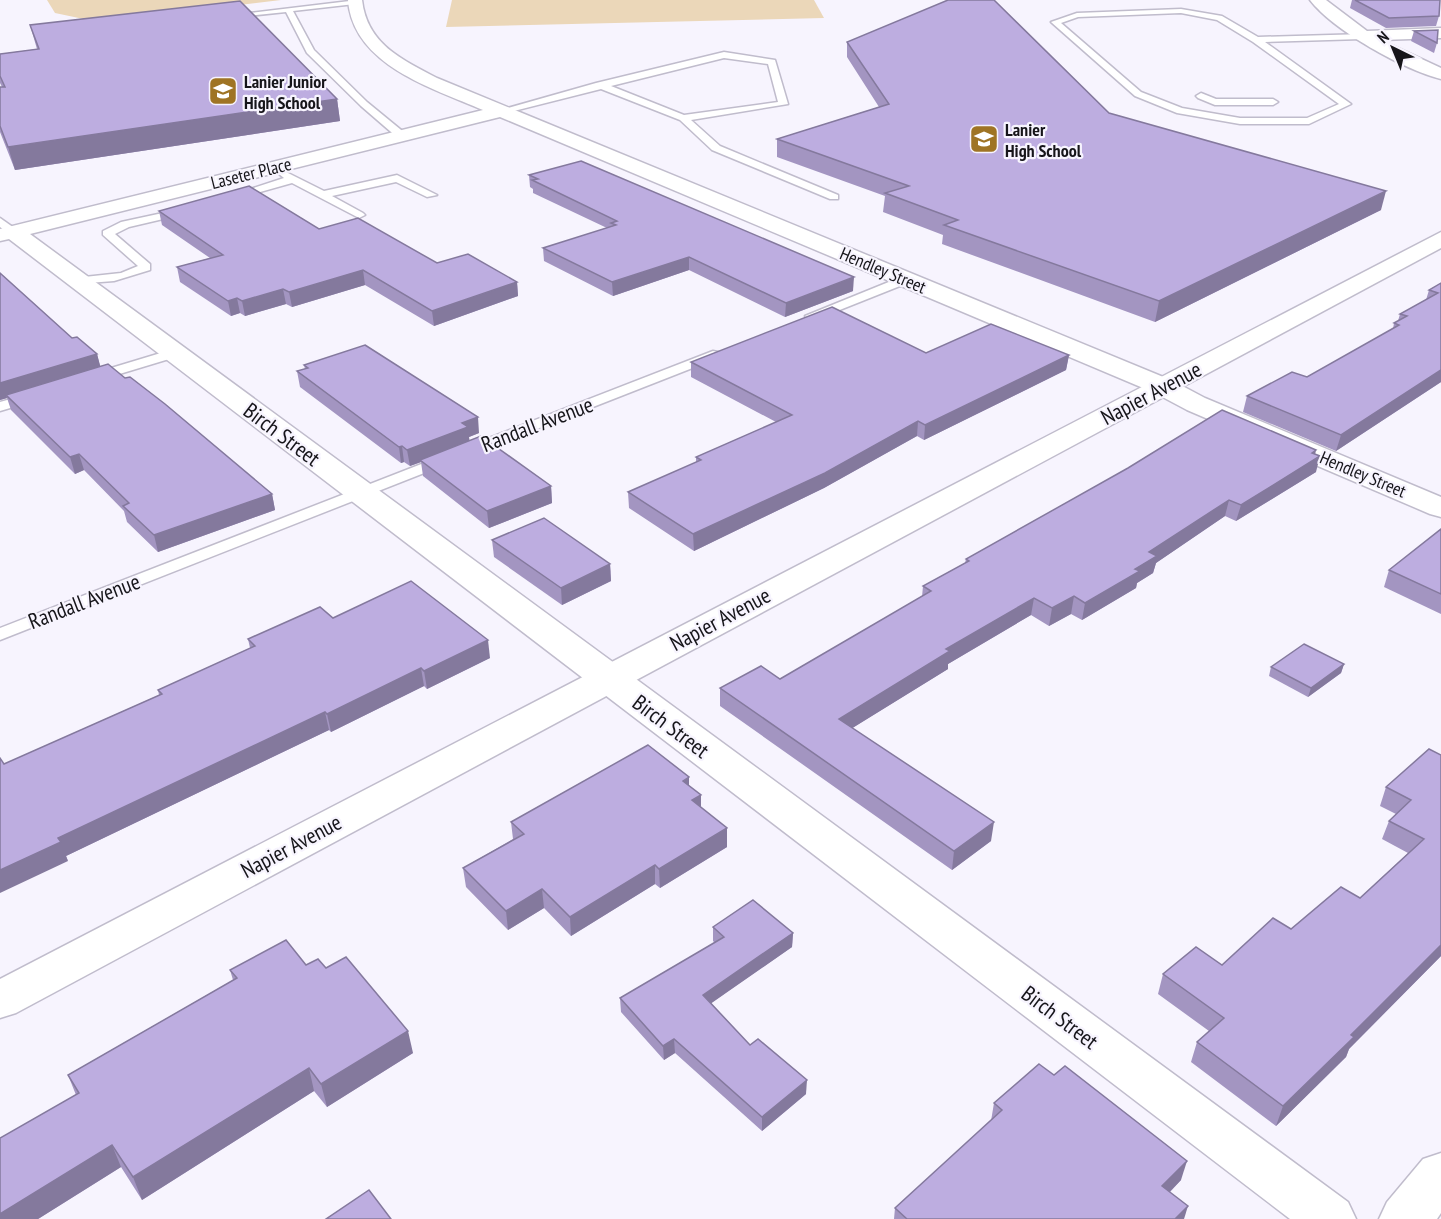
<svg xmlns="http://www.w3.org/2000/svg" width="1441" height="1219" font-family="'PT Sans Narrow',sans-serif">
<style>
.green{fill:#ebd7b9}
.lines{fill:none;stroke-linecap:round;stroke-linejoin:round}
.lane-casing{stroke:#c0bccc;stroke-width:3}
.street-casing{stroke:#c0bccc;stroke-width:3}
.secondary-casing{stroke:#c0bccc;stroke-width:3}
.lane{fill:#fff;fill-rule:evenodd}
.street{fill:#fff;fill-rule:evenodd}
.secondary{fill:#fff;fill-rule:evenodd}
.wall{fill:#a395c1}
.shaded-wall{fill:#84799d}
.building{fill:#bdade0;stroke:#84799d;stroke-width:1.5}
.labels{text-anchor:middle;dominant-baseline:central;stroke-width:4.5;stroke-linejoin:round;paint-order:stroke}
.far-poi-label{font-size:18px;font-weight:bold;fill:#16151a;stroke:#f7f4fe;text-anchor:start}
.far-street-label{font-size:18px;fill:#16151a;stroke:#f7f4fe}
.street-label{font-size:22px;fill:#16151a;stroke:#f7f4fe}
</style>
<rect width="100%" height="100%" fill="#f7f4fe"/>
<g class="green">
<polygon points="47,0 281,0 98,22 55,13"/>
<polygon points="452,0 814,0 824,18 446,27"/>
</g>
<g class="lines">
<g class="lane-casing">
<g id="lane">
<polygon points="358,0 355,4 293,11 314,50 367,102 406,134 406,138 398,138 361,106 307,53 286,12 229,18 225,16"/>
<path d="M1181,9L1222,16L1258,37L1365,34L1362,39L1265,42L1351,104L1309,124H1240L1177,113L1135,96L1051,22L1077,13ZM1181,13L1217,20L1253,42L1339,104L1307,118H1240L1182,108L1141,92L1061,23L1078,17Z"/>
<path d="M724,52L775,60L788,104L691,120L720,146L838,195V199H830L712,150L680,120L601,89L502,114L497,111L596,83ZM724,58L768,64L778,102L684,115L611,86Z"/>
<polygon points="1201,93 1216,99 1273,99 1278,102 1273,105 1215,105 1198,98 1196,96"/>
<polygon points="284,171 324,191 397,175 437,195 427,197 396,182 332,196 363,213 365,215 359,218 292,183 232,200 226,197 284,178 279,174"/>
<polygon points="172,211 178,214 176,216 129,227 115,234 150,264 150,270 114,281 75,284 75,278 121,273 138,266 103,235 103,231 121,222"/>
<polygon points="0,218 17,230 17,234 9,234 0,227"/>
<polygon points="906,275 912,279 910,282 817,319 807,319 805,316"/>
<polygon points="174,349 179,350 179,356 93,382 86,378 88,375"/>
<polygon points="713,351 718,352 718,358 473,454 463,454 460,451 463,448"/>
<polygon points="32,393 39,397 37,400 0,411 0,402"/>
<polygon points="442,456 450,461 447,464 0,640 0,628"/>
</g>
</g>
<g class="street-casing">
<g id="street">
<path d="M348,0H362C367,44 401,59 437,78L1173,381L1205,398L1441,497V517L1430,514L1187,410L1155,393L500,117L30,234L1348,1202L1356,1219H1290L9,239L0,241V229L483,110C432,88 353,65 348,0Z"/>
<path d="M1310,0H1326L1367,31L1441,28V38L1381,40L1441,68V79C1403,69 1334,31 1310,0Z"/>
<polygon points="1441,1153 1441,1213 1437,1219 1379,1219 1387,1202 1423,1159"/>
</g>
</g>
<g class="secondary-casing">
<polygon id="secondary" points="1441,232 1441,248 16,1013 0,1018 0,979"/>
</g>
<use href="#lane" class="lane"/>
<use href="#street" class="street"/>
<use href="#secondary" class="secondary"/>
</g>
<g class="wall">
<polygon points="1352,0 1440,0 1439,16 1436,26 1386,28 1350,8"/>
<polygon points="30,25 337,99 340,121 15,170 0,132 0,87 2,87 0,83 0,54 37,49"/>
<polygon points="1414,31 1437,43 1434,53 1411,41"/>
<polygon points="847,42 1109,113 1381,210 1155,322 942,244 943,235 883,212 885,196 777,157 777,139 879,107 847,57"/>
<polygon points="529,175 853,291 785,317 689,270 613,296 544,261 543,248 607,228 533,193 533,189 530,187"/>
<polygon points="159,211 319,229 437,263 517,282 518,296 434,326 365,285 292,307 286,304 245,316 240,313 231,316 180,282 177,267 210,258 162,225"/>
<polygon points="0,273 72,338 97,354 100,366 125,378 272,494 275,510 158,552 127,522 124,511 84,470 75,474 11,410 7,398 0,400"/>
<polygon points="1441,283 1441,382 1336,451 1243,412 1247,396 1307,377 1393,329 1394,323 1398,321 1400,314 1426,300 1429,290"/>
<polygon points="926,353 1069,355 1066,370 924,440 917,436 824,488 694,551 629,508 628,492 696,463 696,457 776,422 691,377 691,362"/>
<polygon points="304,365 479,433 469,437 469,441 551,486 552,503 489,528 423,476 421,462 410,466 404,462 401,463 300,387 297,371 305,369"/>
<polygon points="1315,454 1316,472 1236,521 1225,516 1156,563 1153,573 1137,583 1136,588 1082,620 1071,614 1049,626 1031,615 948,664 948,669 852,728 991,841 952,870 720,706 720,688 780,679 922,597 923,586 965,563 966,559"/>
<polygon points="1441,529 1441,614 1384,587 1389,570"/>
<polygon points="492,540 610,564 611,581 562,605 494,557"/>
<polygon points="333,618 490,658 427,689 424,686 331,732 329,730 66,856 68,861 4,764 159,695 158,690 250,648 248,639"/>
<polygon points="1344,664 1341,673 1308,697 1269,676 1271,667"/>
<polygon points="1441,755 1441,956 1349,1049 1346,1057 1276,1126 1191,1062 1197,1042 1209,1031 1158,994 1163,974 1222,965 1291,929 1360,898 1408,853 1382,839 1389,821 1396,814 1380,806 1386,787"/>
<polygon points="689,786 701,807 727,847 660,888 655,884 571,936 544,908 508,930 466,887 463,868 513,839 511,822"/>
<polygon points="713,927 793,933 792,947 711,1003 750,1045 806,1094 762,1131 675,1053 664,1060 621,1012 620,998 715,943 713,941"/>
<polygon points="306,965 326,968 413,1053 327,1107 314,1091 142,1200 121,1167 38,1219 0,1219 76,1095 68,1075 233,980 230,970"/>
<polygon points="994,1103 1181,1180 1170,1192 1184,1219 894,1219 895,1208 991,1121"/>
</g>
<g class="shaded-wall">
<polygon points="337,99 340,121 15,170 8,147"/>
<polygon points="1386,191 1381,210 1155,322 1159,301"/>
<polygon points="689,257 689,270 613,296 612,282"/>
<polygon points="363,270 365,285 292,307 289,292"/>
<polygon points="854,277 853,291 785,317 786,303"/>
<polygon points="517,282 518,296 434,326 432,311"/>
<polygon points="283,289 286,304 245,316 242,301"/>
<polygon points="237,298 240,313 231,316 228,301"/>
<polygon points="97,354 101,369 6,395 7,398 0,400 0,383"/>
<polygon points="1069,355 1066,370 924,440 925,425"/>
<polygon points="1441,370 1441,382 1336,451 1341,435"/>
<polygon points="478,417 479,433 469,437 470,443 420,460 421,462 410,466 407,450 462,423"/>
<polygon points="918,421 917,436 824,488 694,551 693,534"/>
<polygon points="402,446 404,462 401,463 399,447"/>
<polygon points="1316,450 1314,460 1320,456 1316,472 1236,521 1241,505"/>
<polygon points="79,454 84,470 75,474 70,457"/>
<polygon points="551,486 552,503 489,528 487,511"/>
<polygon points="272,494 275,510 158,552 154,535"/>
<polygon points="1229,500 1225,516 1156,563 1153,573 1137,583 1136,588 1082,620 1085,603 1135,569 1149,552"/>
<polygon points="610,564 611,581 562,605 561,588"/>
<polygon points="1074,596 1071,614 1049,626 1052,608"/>
<polygon points="1034,598 1031,615 948,664 948,669 838,737 839,719 946,649"/>
<polygon points="488,640 490,658 427,689 424,671"/>
<polygon points="1344,664 1341,673 1308,697 1311,688"/>
<polygon points="421,668 424,686 331,732 327,714"/>
<polygon points="325,712 329,730 66,856 68,861 0,893 0,870 58,838"/>
<polygon points="689,777 689,796 683,781"/>
<polygon points="701,795 701,814 692,800"/>
<polygon points="994,822 991,841 952,870 954,851"/>
<polygon points="727,828 727,847 660,888 659,869"/>
<polygon points="655,865 655,884 571,936 570,917"/>
<polygon points="542,889 544,908 508,930 506,911"/>
<polygon points="793,933 792,947 703,1009 703,995"/>
<polygon points="1441,945 1441,956 1349,1049 1346,1057 1276,1126 1283,1106 1351,1035"/>
<polygon points="408,1031 413,1053 327,1107 321,1084"/>
<polygon points="674,1039 675,1053 664,1060 663,1046"/>
<polygon points="309,1068 314,1091 142,1200 133,1177"/>
<polygon points="807,1080 806,1094 762,1131 762,1117"/>
<polygon points="112,1145 121,1167 38,1219 0,1219 0,1214"/>
<polygon points="1187,1161 1181,1180 1157,1205 1162,1186"/>
<polygon points="1188,1206 1184,1219 1175,1219"/>
</g>
<g class="building">
<polygon points="948,0 994,0 1109,113 1386,191 1159,301 944,225 958,220 885,193 909,186 777,139 889,104 847,42"/>
<polygon points="1355,0 1440,0 1439,16 1389,18"/>
<polygon points="240,1 337,99 8,147 0,126 0,87 5,87 0,76 0,54 39,49 30,25"/>
<polygon points="1438,30 1437,43 1414,31"/>
<polygon points="581,161 854,277 786,303 689,257 612,282 543,248 616,225 611,223 617,221 532,180 538,179 529,175"/>
<polygon points="249,186 319,229 358,218 437,263 468,254 517,282 432,311 363,270 289,292 283,289 242,301 237,298 228,301 177,267 223,255 159,211"/>
<polygon points="0,273 72,338 77,337 97,354 0,383"/>
<polygon points="1441,283 1441,370 1341,435 1247,396 1292,372 1307,377 1399,325 1394,323 1407,316 1400,314 1438,293 1429,290"/>
<polygon points="832,307 926,353 991,324 1069,355 925,425 918,421 825,473 693,534 628,492 701,460 696,457 792,415 691,362"/>
<polygon points="365,345 478,417 462,423 468,427 407,450 402,446 399,447 297,371 308,368 304,365"/>
<polygon points="108,364 125,378 130,377 165,404 272,494 154,535 123,506 129,503 79,454 70,457 6,395"/>
<polygon points="1222,410 1316,450 1312,453 1320,456 1241,505 1229,500 1149,552 1157,556 1135,569 1140,571 1085,603 1074,596 1052,608 1034,598 946,649 950,651 839,719 994,822 954,851 720,688 761,666 780,679 931,591 923,586 969,561 966,559 1128,468"/>
<polygon points="481,436 551,486 487,511 420,460"/>
<polygon points="544,518 610,564 561,588 492,540"/>
<polygon points="1441,529 1441,594 1389,570"/>
<polygon points="411,581 488,640 424,671 421,668 327,714 325,712 58,838 61,842 0,870 0,758 4,764 162,694 158,690 255,646 248,639 320,607 333,618"/>
<polygon points="1304,644 1344,664 1311,688 1271,667"/>
<polygon points="648,745 689,777 683,781 701,795 692,800 727,828 659,869 655,865 570,917 542,889 506,911 463,868 524,834 511,822"/>
<polygon points="1429,749 1441,755 1441,945 1351,1035 1354,1037 1283,1106 1197,1042 1224,1018 1163,974 1196,947 1222,965 1273,918 1291,929 1341,887 1360,898 1424,839 1389,821 1411,800 1386,787"/>
<polygon points="753,900 793,933 703,995 750,1045 758,1039 807,1080 762,1117 674,1039 663,1046 620,998 724,937 713,927"/>
<polygon points="286,940 306,965 318,959 326,968 346,957 408,1031 321,1084 309,1068 133,1177 112,1145 0,1214 0,1138 79,1093 68,1075 237,978 230,970"/>
<polygon points="1039,1064 1054,1075 1065,1066 1187,1161 1162,1186 1188,1206 1175,1219 907,1219 895,1208 1002,1110 994,1103"/>
<polygon points="369,1190 391,1219 326,1219"/>
</g>
<defs>
<g id="school-square" transform="scale(1.5)"><rect x="-9" y="-9" width="18" height="18" rx="4" fill="#9f7424" stroke="#f7f4fe"/><path d="M0-5L7-2L0 1L-7-2ZM-4 1L0 2.5L4 1V4Q0 6-4 4Z" fill="#fff"/></g>
</defs>
<g fill-rule="evenodd">
<use href="#school-square" x="223" y="91"/>
<use href="#school-square" x="984" y="139"/>
</g>
<g class="labels">
<g class="far-poi-label">
<text x="244" y="81">Lanier Junior<tspan x="244" dy="21">High School</tspan></text>
<text x="1005" y="129">Lanier<tspan x="1005" dy="21">High School</tspan></text>
</g>
<g class="far-street-label">
<text transform="translate(251 173) rotate(-14)">Laseter Place</text>
<text transform="translate(883 270) rotate(23)">Hendley Street</text>
<text transform="translate(1363 474) rotate(23)">Hendley Street</text>
</g>
<g class="street-label">
<text transform="translate(1151 393) rotate(-28)">Napier Avenue</text>
<text transform="translate(537 424) rotate(-21)">Randall Avenue</text>
<text transform="translate(282 434) rotate(37)">Birch Street</text>
<text transform="translate(84 601) rotate(-21)">Randall Avenue</text>
<text transform="translate(720 619) rotate(-28)">Napier Avenue</text>
<text transform="translate(671 726) rotate(37)">Birch Street</text>
<text transform="translate(291 846) rotate(-28)">Napier Avenue</text>
<text transform="translate(1060 1017) rotate(37)">Birch Street</text>
</g>
</g>
<g transform="translate(1393 48) rotate(317)" stroke="#f7f4fe" stroke-width="4.5" paint-order="stroke">
<path d="M0-4.5L10 22L0 15L-10 22Z" fill="#16151a"/>
<text y="-9" font-size="16" font-weight="bold" text-anchor="middle" fill="#16151a">N</text>
</g>
</svg>
